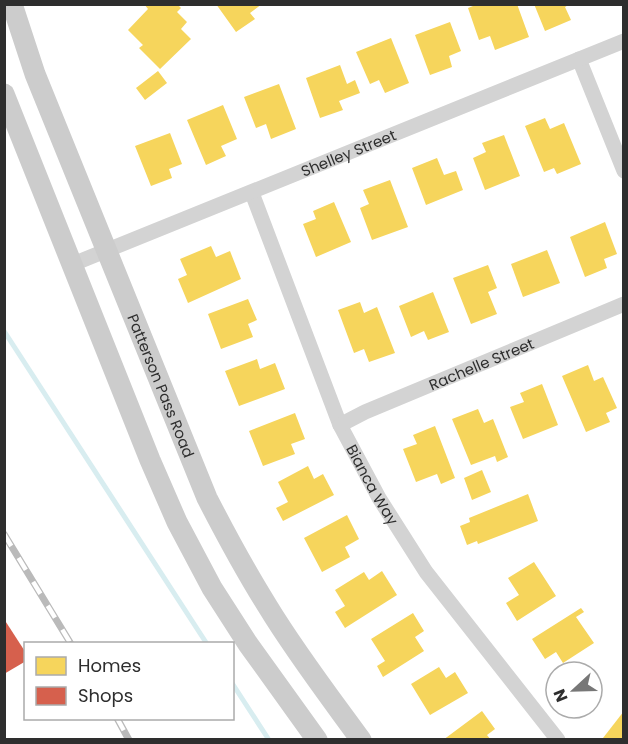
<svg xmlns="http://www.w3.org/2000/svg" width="628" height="744" font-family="Poppins,sans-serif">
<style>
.homes{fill:#f6d55c}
.shops{fill:#d6604d}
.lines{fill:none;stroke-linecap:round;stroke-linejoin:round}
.stream{stroke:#d8edf0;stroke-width:5}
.minor{stroke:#d3d3d3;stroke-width:15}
.secondary{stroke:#ccc;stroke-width:21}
.rail-casing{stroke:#bababa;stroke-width:7}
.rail{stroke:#fff;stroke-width:4.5;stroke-dasharray:14;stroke-linecap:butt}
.labels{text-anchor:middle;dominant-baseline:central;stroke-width:6;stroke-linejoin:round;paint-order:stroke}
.street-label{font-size:15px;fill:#2e2e2e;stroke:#fff}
</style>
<rect width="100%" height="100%" fill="#fff"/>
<g class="homes">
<polygon points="144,4 177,4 181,8 177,12 187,22 181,29 191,39 160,69 139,48 143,45 128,30 148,9"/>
<polygon points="216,4 262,4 250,13 255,19 236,32"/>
<polygon points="478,4 517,4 529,37 495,50 490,36 479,40 468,8"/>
<polygon points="534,4 570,4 565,7 571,20 545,31"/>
<polygon points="450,22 461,51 449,56 452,67 430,75 415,35"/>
<polygon points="391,38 409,83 385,93 379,80 370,84 356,52"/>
<polygon points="340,65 347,84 355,80 360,93 339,101 343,110 320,118 306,78"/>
<polygon points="158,71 167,83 145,100 136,88"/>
<polygon points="279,84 296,129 271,139 266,124 256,128 244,97"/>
<polygon points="223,105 237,139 221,146 226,156 206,165 187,120"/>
<polygon points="545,118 550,129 564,123 581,164 557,174 554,168 544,172 525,126"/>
<polygon points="170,133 182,164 169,169 172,178 151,186 135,146"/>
<polygon points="504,135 520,176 485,190 473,158 486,152 482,143"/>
<polygon points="437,158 444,175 456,171 463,190 426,205 412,168"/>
<polygon points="390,180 408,227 372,240 360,208 369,204 363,190"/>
<polygon points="334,202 351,242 316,257 303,224 316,219 313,211"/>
<polygon points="605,222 617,254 604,259 607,268 585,277 570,237"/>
<polygon points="211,246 216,257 230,251 241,279 188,303 178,279 187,275 180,259"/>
<polygon points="547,250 560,283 523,297 511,264"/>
<polygon points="488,265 497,288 488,292 497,314 471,324 453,278"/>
<polygon points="433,292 449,332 428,340 424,331 411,337 399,306"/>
<polygon points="248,299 257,320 248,324 253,337 221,349 208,314"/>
<polygon points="360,302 364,313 377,307 395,353 369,362 364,349 354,353 338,310"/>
<polygon points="257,359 260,369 275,363 285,389 239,406 225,371"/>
<polygon points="588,365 594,381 603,377 617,408 606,413 610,422 586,432 562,376"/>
<polygon points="542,384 558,425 523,439 510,407 524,402 520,393"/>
<polygon points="478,409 484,423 493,419 508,457 497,462 495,456 471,465 452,419"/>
<polygon points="295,413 305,439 291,444 295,454 263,466 249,431"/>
<polygon points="435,426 455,478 441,484 437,474 416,482 403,449 417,444 413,435"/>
<polygon points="308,466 314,479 323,474 334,495 283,521 276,508 288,502 278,482"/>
<polygon points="482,470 491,492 472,500 464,478"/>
<polygon points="528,494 538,521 478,544 477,541 467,545 460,526 470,522 469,518"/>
<polygon points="347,515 359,539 345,547 350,557 322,572 304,538"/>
<polygon points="534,562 556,596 517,621 506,603 519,595 508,578"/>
<polygon points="382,571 397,595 345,628 335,612 345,606 335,590 364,572 369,580"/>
<polygon points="581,608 584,612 576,617 594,643 563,663 556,652 545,659 532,639"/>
<polygon points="413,613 424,631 415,637 424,651 383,677 377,666 385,661 371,639"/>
<polygon points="439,667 446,678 455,672 468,693 430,715 411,684"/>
<polygon points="482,711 495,729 487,735 491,740 443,740"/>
<polygon points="624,711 624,740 604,740 603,738"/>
</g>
<polygon class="shops" points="4,619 26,653 26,661 4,674"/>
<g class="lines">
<g class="stream">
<polyline points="4,331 207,644"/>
<polyline points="232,683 269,740"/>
</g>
<g class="minor">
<polyline points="579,59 624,171"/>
<path id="s1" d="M252,193L340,425L379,498L426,572L558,740"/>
<path id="s2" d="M73,264L624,41"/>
<path id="s3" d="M340,425L365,412L624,304"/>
</g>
<g class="secondary">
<path id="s4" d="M12,4L35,74L207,498C226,535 246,572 268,607C296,653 329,696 361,740"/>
<polyline points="4,94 150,460 177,522 212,588 248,644 317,740"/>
</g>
<g class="rail-casing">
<g id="rail">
<polyline points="4,534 71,644"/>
<polyline points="117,718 129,740"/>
</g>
</g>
<use href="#rail" class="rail"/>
</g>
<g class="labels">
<g class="street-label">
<text stroke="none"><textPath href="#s2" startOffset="297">Shelley Street</textPath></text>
<text stroke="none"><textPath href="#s3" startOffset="154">Rachelle Street</textPath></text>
<text stroke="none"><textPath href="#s4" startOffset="410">Patterson Pass Road</textPath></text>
<text stroke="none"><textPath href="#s1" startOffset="316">Bianca Way</textPath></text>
</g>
</g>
<rect width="628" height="744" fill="none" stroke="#2e2e2e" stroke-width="12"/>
<rect x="24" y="642" width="210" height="78" fill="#ffffff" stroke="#ababab" stroke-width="1.5"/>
<rect x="36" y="657" width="30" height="18" fill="#f6d55c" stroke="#ababab" stroke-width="1.5"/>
<text x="78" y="672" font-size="18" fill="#2e2e2e">Homes</text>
<rect x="36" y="687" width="30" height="18" fill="#d6604d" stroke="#ababab" stroke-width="1.5"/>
<text x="78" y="702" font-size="18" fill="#2e2e2e">Shops</text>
<g transform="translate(574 690) rotate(248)"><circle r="28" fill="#ffffff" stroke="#ababab" stroke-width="1.5"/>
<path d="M0-4.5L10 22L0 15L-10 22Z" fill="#777777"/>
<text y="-9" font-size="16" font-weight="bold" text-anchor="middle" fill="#2e2e2e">N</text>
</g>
</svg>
